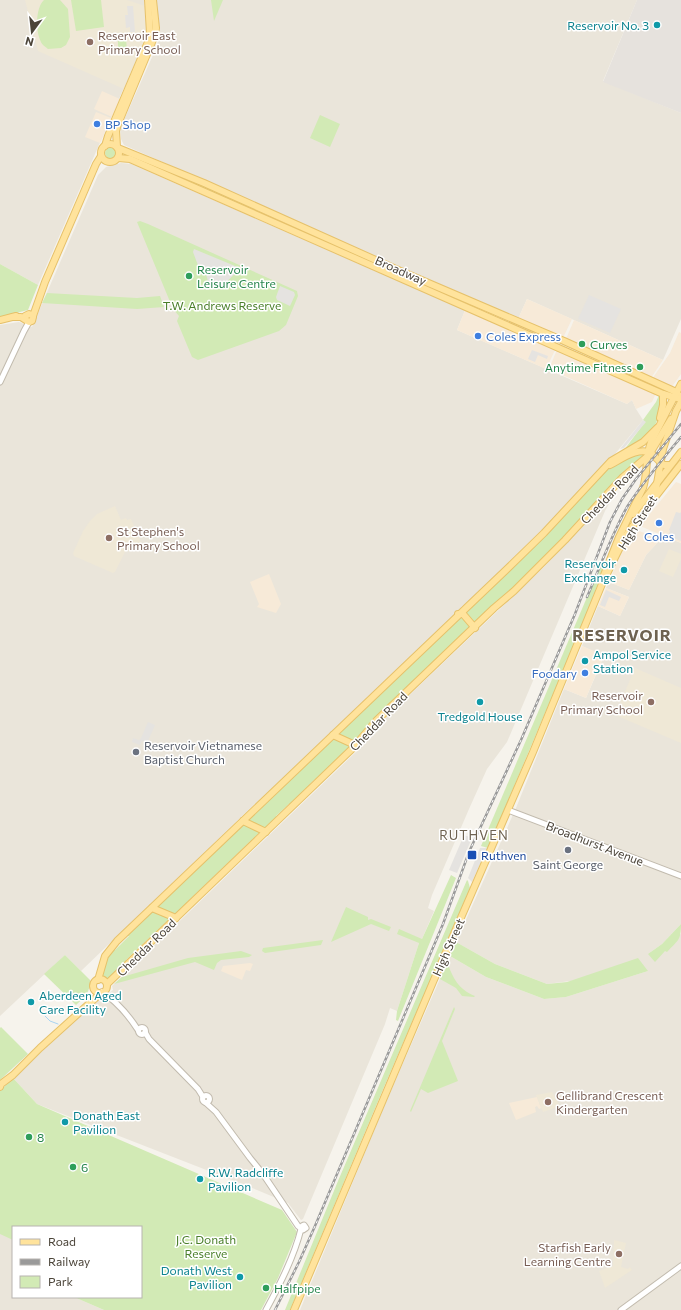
<svg xmlns="http://www.w3.org/2000/svg" width="681" height="1310" font-family="Commissioner,sans-serif">
<style>
.residential{fill:#eae5da}
.commercial{fill:#f7ead8}
.industrial{fill:#e6e2dd}
.education{fill:#efe8d6}
.green{fill:#d2eab5}
.parking{fill:#e5e3e0}
.lines{fill:none;stroke-linecap:round;stroke-linejoin:round}
.stream{stroke:#a9d4f2;stroke-width:1}
.minor-casing{stroke:#c2bbae;stroke-width:7}
.major-casing{stroke:#e6c16a;stroke-width:8}
.minor{stroke:#fff;stroke-width:5}
.major{stroke:#ffe39c;stroke-width:6}
.rail-casing{stroke:#9a9a9a;stroke-width:2.5}
.rail{stroke:#fff;stroke-width:1;stroke-dasharray:3;stroke-linecap:butt}
.culture-dot{fill:#0f9aa8;stroke:#fff;stroke-width:1.5}
.education-dot{fill:#8d6e63;stroke:#fff;stroke-width:1.5}
.shop-dot{fill:#3f7fe0;stroke:#fff;stroke-width:1.5}
.leisure-dot{fill:#2e9e5b;stroke:#fff;stroke-width:1.5}
.worship-dot{fill:#6b7280;stroke:#fff;stroke-width:1.5}
.transit-dot{fill:#1a4fb4;stroke:#fff;stroke-width:1.5}
.labels{text-anchor:middle;dominant-baseline:central;stroke-width:3;stroke-linejoin:round;paint-order:stroke}
.culture-label{font-size:12px;fill:#0d838f;stroke:#fff;text-anchor:start}
.education-label{font-size:12px;fill:#785e54;stroke:#fff;text-anchor:start}
.shop-label{font-size:12px;fill:#366cbe;stroke:#fff;text-anchor:start}
.leisure-label{font-size:12px;fill:#27864d;stroke:#fff;text-anchor:start}
.street-label{font-size:12px;fill:#4b4439;stroke:#fff}
.park-label{font-size:12px;fill:#4a7f2a;stroke:#fff}
.worship-label{font-size:12px;fill:#5b616d;stroke:#fff;text-anchor:start}
.transit-label{font-size:12px;fill:#164399;stroke:#fff;text-anchor:start}
.neighbourhood-label{font-size:13px;letter-spacing:1px;fill:#6e6250;stroke:#fff}
.district-label{font-size:16px;font-weight:bold;letter-spacing:1px;fill:#6e6250;stroke:#fff}
</style>
<rect width="100%" height="100%" fill="#f6f3ec"/>
<g class="residential">
<polygon points="0,0 144,0 146,17 142,46 38,285 0,264"/>
<polygon points="156,0 637,0 603,81 681,113 681,319 663,360 527,299 518,319 124,145 121,139 120,129 157,46 160,31"/>
<polygon points="121,163 131,164 437,298 466,308 457,330 627,404 632,400 636,409 643,420 596,477 465,605 462,606 458,612 242,816 81,971 65,955 0,1016 0,325 19,322 32,327 98,175 106,167"/>
<polygon points="615,493 605,511 507,742 487,769 469,809 432,895 428,908 434,911 422,939 419,943 397,1011 390,1008 385,1024 303,1219 301,1220 288,1203 250,1187 37,1104 13,1078 100,998 103,998 113,990 112,986 382,727 380,723 544,567 613,494"/>
<polygon points="663,536 681,543 681,924 662,944 648,954 681,934 681,1310 300,1310 383,1109 450,956 486,977 544,999 566,997 648,971 547,984 495,964 456,942 516,808 564,689 586,698 604,656 582,646 598,606 620,616 629,597 606,588 609,582 629,590 646,555 661,539"/>
<polygon points="0,1233 13,1239 13,1297 74,1297 104,1310 0,1310"/>
</g>
<g class="commercial">
<polygon points="102,91 120,99 112,117 94,109"/>
<polygon points="96,112 111,118 100,143 85,137"/>
<polygon points="527,299 572,319 563,338 518,319"/>
<polygon points="466,308 557,346 546,369 457,330"/>
<polygon points="574,320 663,360 651,378 566,339"/>
<polygon points="679,332 681,333 681,374 671,388 652,379 670,353"/>
<polygon points="558,347 656,393 652,402 636,409 632,400 627,404 549,369"/>
<polygon points="676,482 681,484 681,543 640,526"/>
<polygon points="639,531 661,539 646,555 629,590 609,582 625,544 635,532"/>
<polygon points="269,574 281,604 276,613 257,607 259,604 250,582"/>
<polygon points="606,588 629,597 620,616 598,606"/>
<polygon points="582,646 604,655 586,698 564,689"/>
<polygon points="250,963 253,964 250,971 246,970 242,980 221,971 223,966"/>
<polygon points="537,1097 541,1108 539,1109 537,1106 535,1107 536,1112 516,1120 509,1103"/>
</g>
<polygon class="industrial" points="637,0 681,0 681,113 603,82"/>
<g class="education">
<polygon points="25,0 127,0 145,6 147,27 146,37 124,89 38,51"/>
<polygon points="115,506 121,520 126,518 127,520 131,519 142,545 125,552 115,572 113,573 74,556 73,553 83,531 90,521 97,514"/>
<polygon points="669,549 681,554 681,559 673,577 659,571"/>
<polygon points="635,668 681,688 681,743 615,715"/>
<polygon points="552,1092 560,1106 543,1112 536,1095"/>
<polygon points="614,1240 626,1243 621,1267 628,1269 630,1267 632,1270 605,1288 599,1271 613,1266"/>
</g>
<g class="green">
<path d="M44,0H60L68,9L70,37L66,45L61,48L48,49C46,47 44,46 43,45C35,35 35,8 44,0Z"/>
<polygon points="71,0 101,0 104,27 76,31"/>
<polygon points="211,0 223,0 214,21"/>
<polygon points="118,38 126,38 127,52 118,53"/>
<polygon points="320,115 340,124 330,147 310,138"/>
<circle cx="111" cy="153" r="6"/>
<polygon points="173,173 258,210 265,215 278,221 177,177"/>
<polygon points="140,221 148,224 297,291 298,296 286,325 279,331 198,360 192,357 177,321 179,316 173,309 137,222"/>
<polygon points="0,264 38,285 28,310 0,317"/>
<polygon points="47,293 137,298 160,296 164,307 137,309 42,303"/>
<path d="M659,395L662,396C658,428 653,436 624,450L645,422L643,420L656,402Z"/>
<polygon points="640,454 645,454 645,455 543,560 475,624 471,622 465,612 604,472 625,459"/>
<polygon points="602,562 604,563 604,568 581,628 488,848 481,846"/>
<path d="M461,615C465,619 467,624 471,629L355,742L338,735V732Z"/>
<path d="M332,738L338,739L351,746L348,748L323,772V774C318,777 308,783 307,790L305,789L293,801L291,805L289,804L276,816L277,819L265,828L248,821V819Z"/>
<polygon points="244,824 261,831 187,902 187,905 176,915 158,907 157,906"/>
<polygon points="451,875 456,878 398,1021 396,1020 397,1011 419,943 397,934 399,929 422,939"/>
<polygon points="467,880 468,881 470,888 384,1087 290,1310 285,1310 338,1181"/>
<polygon points="346,907 368,917 368,920 371,919 391,927 389,931 371,924 331,942"/>
<polygon points="152,911 171,918 171,920 167,921 126,960 126,963 108,982 105,979 101,978 104,960 111,950 115,950 129,936 127,936"/>
<path d="M681,924C681,941 678,940 667,952L665,951L655,962L648,954L662,944Z"/>
<polygon points="323,940 321,945 265,953 262,951 263,948"/>
<polygon points="456,942 495,964 547,984 567,982 638,958 648,971 566,997 544,999 486,977 450,956"/>
<polygon points="241,951 252,955 249,957 221,960 217,963 214,970 195,962 114,984 122,977 188,958"/>
<path d="M65,955L90,980C91,991 84,998 76,1005L44,974Z"/>
<path d="M447,962C453,978 458,989 475,996L474,997L462,996L456,988L440,979Z"/>
<polygon points="454,1007 455,1009 442,1041 458,1081 428,1093 421,1089 411,1112 410,1111"/>
<polygon points="1,1027 28,1054 0,1080 0,1028"/>
<polygon points="13,1078 37,1104 282,1210 297,1232 278,1278 261,1310 104,1310 74,1297 141,1297 141,1227 13,1227 13,1240 0,1234 0,1091"/>
</g>
<g class="parking">
<polygon points="127,6 133,6 135,32 130,32 130,27 126,28 125,15 128,15"/>
<polygon points="194,249 235,266 240,269 221,287 206,290 204,283 208,281 204,268 199,268 193,252"/>
<polygon points="280,286 294,292 295,295 290,306 277,300 276,297"/>
<polygon points="589,295 621,309 610,333 578,319"/>
<polygon points="500,314 555,337 552,344 497,320"/>
<polygon points="532,350 548,356 547,359 538,355 535,362 528,359"/>
<polygon points="643,420 646,422 624,448 620,449"/>
<polygon points="676,512 680,513 681,512 681,541 668,536 670,531 669,530"/>
<polygon points="606,590 621,597 619,601 609,597 605,607 600,605"/>
<polygon points="148,722 155,725 147,743 142,741 140,745 132,742 133,738 139,740 141,738"/>
<polygon points="464,835 472,838 457,873 449,870"/>
<polygon points="480,848 487,848 472,882 468,878"/>
</g>
<g class="lines">
<polyline class="stream" points="45,1016 50,1021 58,1024"/>
<g class="minor-casing">
<g id="minor">
<polyline points="0,382 24,331 29,322"/>
<polyline points="508,810 681,876"/>
<path d="M102,992C116,1001 129,1016 138,1030"/>
<circle cx="142" cy="1031" r="3.5"/>
<polyline points="145,1032 149,1039 198,1089 203,1097"/>
<circle cx="206" cy="1099" r="3.5"/>
<polyline points="206,1103 216,1112 250,1158 263,1174 298,1226 303,1230 306,1228 304,1225 302,1226 301,1228"/>
<path d="M266,1310C280,1284 294,1257 301,1229"/>
<polyline points="621,1310 681,1266"/>
</g>
</g>
<g class="major-casing">
<g id="major">
<circle cx="110" cy="153" r="9"/>
<polyline points="105,146 108,136 148,42 150,33 148,0"/>
<polyline points="117,147 116,131 118,124 155,35 156,28 153,0"/>
<polyline points="118,148 204,183 398,270 564,341 674,391 681,397"/>
<polyline points="118,158 130,159 663,394 681,399"/>
<polyline points="33,316 45,282 96,164 101,156"/>
<polyline points="13,317 21,317 29,322 32,321 33,317 32,315 29,314 25,316 25,318"/>
<polyline points="0,320 16,316"/>
<polyline points="660,418 663,405 663,394"/>
<path d="M610,465C620,460 640,445 652,454C656,457 659,462 664,465H670"/>
<polyline points="656,496 681,464"/>
<polyline points="633,514 681,452"/>
<path d="M604,575L619,537L643,488C648,473 645,457 651,442L681,384"/>
<polyline points="458,614 463,614 475,628"/>
<polyline points="333,735 355,745"/>
<polyline points="243,821 266,832"/>
<polyline points="152,908 176,918"/>
<circle cx="100" cy="986" r="7"/>
<polyline points="98,980 105,956 117,941 506,570 544,533 611,461 643,442 657,428"/>
<polyline points="107,984 353,748 376,721 494,608 514,591 565,540 623,477 649,455 671,419"/>
<polyline points="0,1087 1,1084 13,1075 40,1048 101,993"/>
<polyline points="294,1310 433,982 533,752 602,584 625,537 655,495 663,449 676,411 681,402"/>
</g>
</g>
<use href="#minor" class="minor"/>
<use href="#major" class="major"/>
<g class="rail-casing">
<g id="rail">
<path d="M587,597C600,567 611,536 627,507C643,482 662,460 681,437"/>
<polyline points="275,1310 299,1262 315,1226 443,924 469,852 521,740 575,614 610,522 622,499 636,479 681,424"/>
</g>
</g>
<use href="#rail" class="rail"/>
</g>
<g class="culture-dot">
<circle cx="657" cy="25" r="4"/>
<circle cx="624" cy="570" r="4"/>
<circle cx="585" cy="661" r="4"/>
<circle cx="480" cy="702" r="4"/>
<circle cx="31" cy="1002" r="4"/>
<circle cx="65" cy="1122" r="4"/>
<circle cx="200" cy="1179" r="4"/>
<circle cx="240" cy="1277" r="4"/>
</g>
<g class="education-dot">
<circle cx="90" cy="42" r="4"/>
<circle cx="109" cy="538" r="4"/>
<circle cx="651" cy="702" r="4"/>
<circle cx="548" cy="1102" r="4"/>
<circle cx="619" cy="1254" r="4"/>
</g>
<g class="shop-dot">
<circle cx="97" cy="124" r="4"/>
<circle cx="478" cy="336" r="4"/>
<circle cx="659" cy="523" r="4"/>
<circle cx="585" cy="673" r="4"/>
</g>
<g class="leisure-dot">
<circle cx="189" cy="276" r="4"/>
<circle cx="582" cy="344" r="4"/>
<circle cx="640" cy="367" r="4"/>
<circle cx="29" cy="1137" r="4"/>
<circle cx="73" cy="1167" r="4"/>
<circle cx="266" cy="1288" r="4"/>
</g>
<g class="worship-dot">
<circle cx="136" cy="752" r="4"/>
<circle cx="568" cy="850" r="4"/>
</g>
<rect class="transit-dot" x="467" y="850" width="10" height="10" rx="2"/>
<g class="labels">
<g class="culture-label">
<text x="649" y="25" text-anchor="end">Reservoir No. 3</text>
<text x="616" y="563" text-anchor="end">Reservoir<tspan x="616" dy="14">Exchange</tspan></text>
<text x="593" y="654">Ampol Service<tspan x="593" dy="14">Station</tspan></text>
<text x="480" y="716" text-anchor="middle">Tredgold House</text>
<text x="39" y="995">Aberdeen Aged<tspan x="39" dy="14">Care Facility</tspan></text>
<text x="73" y="1115">Donath East<tspan x="73" dy="14">Pavilion</tspan></text>
<text x="208" y="1172">R.W. Radcliffe<tspan x="208" dy="14">Pavilion</tspan></text>
<text x="232" y="1270" text-anchor="end">Donath West<tspan x="232" dy="14">Pavilion</tspan></text>
</g>
<g class="education-label">
<text x="98" y="35">Reservoir East<tspan x="98" dy="14">Primary School</tspan></text>
<text x="117" y="531">St Stephen's<tspan x="117" dy="14">Primary School</tspan></text>
<text x="643" y="695" text-anchor="end">Reservoir<tspan x="643" dy="14">Primary School</tspan></text>
<text x="556" y="1095">Gellibrand Crescent<tspan x="556" dy="14">Kindergarten</tspan></text>
<text x="611" y="1247" text-anchor="end">Starfish Early<tspan x="611" dy="14">Learning Centre</tspan></text>
</g>
<g class="shop-label">
<text x="105" y="124">BP Shop</text>
<text x="486" y="336">Coles Express</text>
<text x="659" y="536" text-anchor="middle">Coles</text>
<text x="577" y="673" text-anchor="end">Foodary</text>
</g>
<g class="leisure-label">
<text x="197" y="269">Reservoir<tspan x="197" dy="14">Leisure Centre</tspan></text>
<text x="590" y="344">Curves</text>
<text x="632" y="367" text-anchor="end">Anytime Fitness</text>
<text x="37" y="1137">8</text>
<text x="81" y="1167">6</text>
<text x="274" y="1288">Halfpipe</text>
</g>
<g class="street-label">
<text transform="translate(401 270) rotate(24)">Broadway</text>
<text transform="translate(609 494) rotate(-46)">Cheddar Road</text>
<text transform="translate(637 522) rotate(-58)">High Street</text>
<text transform="translate(378 721) rotate(-46)">Cheddar Road</text>
<text transform="translate(595 843) rotate(21)">Broadhurst Avenue</text>
<text transform="translate(146 947) rotate(-44)">Cheddar Road</text>
<text transform="translate(448 947) rotate(-66)">High Street</text>
</g>
<g class="park-label">
<text x="222" y="305">T.W. Andrews Reserve</text>
<text x="206" y="1239">J.C. Donath<tspan x="206" dy="14">Reserve</tspan></text>
</g>
<g class="worship-label">
<text x="144" y="745">Reservoir Vietnamese<tspan x="144" dy="14">Baptist Church</tspan></text>
<text x="568" y="864" text-anchor="middle">Saint George</text>
</g>
<g class="transit-label">
<text x="481" y="855">Ruthven</text>
</g>
<g class="neighbourhood-label">
<text x="474" y="835">RUTHVEN</text>
</g>
<g class="district-label">
<text x="622" y="634">RESERVOIR</text>
</g>
</g>
<rect x="12" y="1226" width="130" height="72" fill="#ffffff" stroke="#b7b4b0"/>
<rect x="20" y="1239" width="20" height="6" fill="#ffe39c" stroke="#b7b4b0"/>
<text x="48" y="1246" font-size="12" fill="#4b4439">Road</text>
<rect x="20" y="1259" width="20" height="6" fill="#9a9a9a" stroke="#b7b4b0"/>
<text x="48" y="1266" font-size="12" fill="#4b4439">Railway</text>
<rect x="20" y="1276" width="20" height="12" fill="#d2eab5" stroke="#b7b4b0"/>
<text x="48" y="1286" font-size="12" fill="#4b4439">Park</text>
<g transform="translate(32 32) rotate(195)" stroke="#ffffff" stroke-width="3" paint-order="stroke">
<path d="M0-3L7 15L0 10L-7 15Z" fill="#4b4439"/>
<text y="-6" font-size="11" font-weight="bold" text-anchor="middle" fill="#4b4439">N</text>
</g>
</svg>
